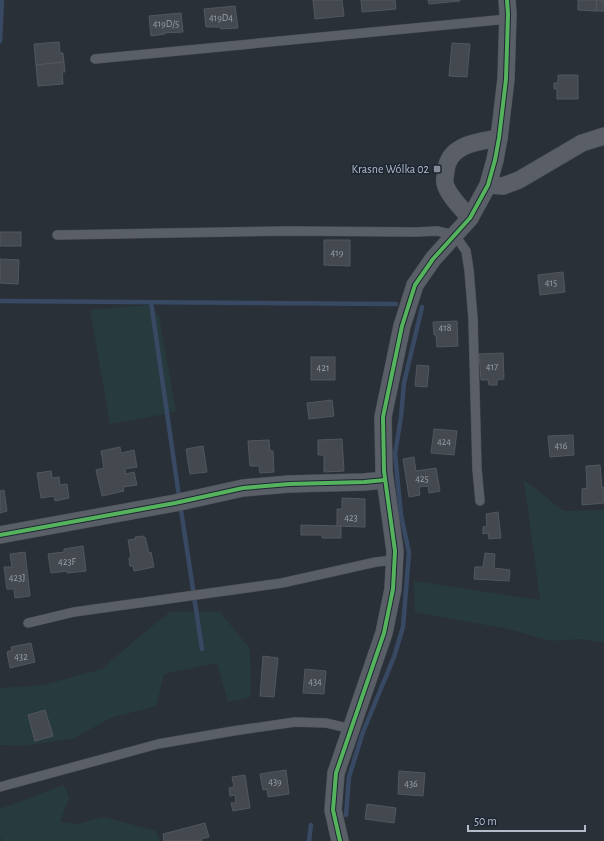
<svg xmlns="http://www.w3.org/2000/svg" width="604" height="841" font-family="'Alegreya Sans',sans-serif">
<style>
.green{fill:#273a3e}
.lines{fill:none;stroke-linecap:round;stroke-linejoin:round}
.stream{stroke:#384963;stroke-width:4.5}
.building{fill:#444950;stroke:#52575f}
.service-casing{stroke:#484c53;stroke-width:10}
.minor-casing{stroke:#484c53;stroke-width:18}
.service{stroke:#5a5e66;stroke-width:9}
.minor{stroke:#5a5e66;stroke-width:17}
.cycleway-casing{stroke:#1d2633;stroke-width:6}
.cycleway{stroke:#56b35d;stroke-width:4}
.poi-dot{fill:#848b96;stroke:#1d2633;stroke-width:1.5}
.labels{text-anchor:middle;dominant-baseline:central;stroke-width:3;stroke-linejoin:round;paint-order:stroke}
.number-label{font-size:10px;fill:#989fab}
.poi-label{font-size:12px;fill:#b4bcc9;stroke:#1d2633;text-anchor:end}
</style>
<rect width="100%" height="100%" fill="#2a3038"/>
<g class="green">
<polygon points="148,305 159,315 176,412 110,424 90,310"/>
<polygon points="524,480 564,511 604,510 604,641 601,643 583,639 551,641 508,629 415,612 414,581 540,600"/>
<polygon points="170,612 220,612 250,649 251,697 228,702 217,663 164,674 156,706 111,718 72,739 20,746 0,745 0,688 43,685 102,669 134,641"/>
<polygon points="64,785 69,798 60,822 77,824 104,817 156,831 160,841 4,841 0,838 0,809"/>
</g>
<g class="lines">
<g class="stream">
<polyline points="0,41 2,0"/>
<polyline points="0,301 396,304"/>
<polyline points="151,302 179,496"/>
<polyline points="181,510 202,649"/>
<polyline points="346,815 349,777 363,732 394,657 403,627 409,553 401,515 395,454 401,417 404,383 422,307"/>
<polyline points="309,841 311,825"/>
</g>
</g>
<g class="building">
<polygon points="313,0 342,0 344,16 315,19"/>
<polygon points="361,0 395,0 396,9 362,12"/>
<polygon points="428,0 460,0 460,1 429,4"/>
<polygon points="578,0 597,0 596,11 578,10"/>
<polygon points="597,0 604,0 604,11 596,11"/>
<polygon points="235,6 238,28 221,29 220,27 206,27 204,9"/>
<polygon points="181,13 183,32 164,33 165,34 151,36 149,16"/>
<polygon points="59,42 60,53 63,53 64,62 36,65 34,44"/>
<polygon points="452,43 470,44 467,77 449,76"/>
<polygon points="64,62 65,72 62,72 63,84 38,86 36,65"/>
<polygon points="558,75 578,75 578,99 557,99 557,89 554,89 554,83 558,83"/>
<rect x="0" y="232" width="21" height="14"/>
<polygon points="324,240 350,240 350,266 324,265"/>
<polygon points="0,259 19,260 18,284 0,283"/>
<polygon points="563,272 565,292 540,295 538,275"/>
<polygon points="457,321 458,346 437,347 436,335 434,335 433,322"/>
<polygon points="503,353 504,379 497,380 497,385 489,385 488,380 481,380 479,354"/>
<rect x="311" y="357" width="24" height="23"/>
<polygon points="417,365 429,366 427,387 415,386"/>
<polygon points="332,400 334,416 309,419 307,403"/>
<polygon points="434,429 457,431 454,455 431,453"/>
<polygon points="573,435 574,455 550,457 548,436"/>
<polygon points="342,439 344,471 324,472 324,455 318,455 318,440"/>
<polygon points="269,440 270,451 273,451 274,472 260,473 259,466 250,466 248,441"/>
<polygon points="203,446 207,472 190,474 186,449"/>
<polygon points="120,447 121,453 134,450 137,467 125,469 126,474 134,472 137,485 123,487 124,491 102,496 96,470 104,468 101,451"/>
<polygon points="414,457 416,471 436,468 440,491 429,493 428,486 419,487 420,495 409,497 403,459"/>
<polygon points="600,465 602,488 604,487 604,503 582,505 582,489 587,488 586,466"/>
<polygon points="51,471 52,478 59,477 60,485 67,484 69,498 55,501 54,496 41,498 37,473"/>
<polygon points="4,490 7,511 0,513 0,491"/>
<polygon points="342,498 365,499 365,527 337,526 337,509 342,509"/>
<polygon points="498,512 501,538 489,539 488,533 483,534 483,527 487,526 486,514"/>
<polygon points="301,525 341,526 341,538 322,538 322,535 301,535"/>
<polygon points="143,536 143,538 145,537 149,553 151,552 154,567 134,571 133,566 130,566 129,558 131,557 128,540 135,539 135,537"/>
<polygon points="83,546 86,571 67,573 67,571 51,573 48,554 64,552 64,549"/>
<polygon points="25,552 30,596 15,598 14,589 7,589 4,567 12,567 10,554"/>
<polygon points="485,553 495,554 494,568 510,570 509,581 474,579 475,567 483,567"/>
<polygon points="31,643 35,662 10,668 7,652 12,650 11,647"/>
<polygon points="263,656 278,658 274,697 260,696"/>
<polygon points="305,669 326,671 324,694 303,693"/>
<polygon points="45,710 53,736 35,741 28,715"/>
<polygon points="286,770 289,794 268,797 267,789 263,790 260,774"/>
<polygon points="399,771 425,773 423,796 398,794"/>
<polygon points="245,775 250,808 233,811 231,803 236,803 235,795 230,796 229,788 234,787 232,777"/>
<polygon points="367,804 396,808 394,823 365,819"/>
<polygon points="205,823 209,837 201,839 202,841 164,841 163,834"/>
</g>
<g class="lines">
<g class="service-casing">
<g id="service">
<polyline points="95,59 508,19"/>
<polyline points="57,235 287,231 416,232 437,231 455,235 466,251 469,270 473,319 477,469 480,501"/>
<polyline points="28,623 74,612 282,583 376,562 395,560"/>
<polyline points="0,787 158,744 233,731 295,722 326,723 352,729"/>
</g>
</g>
<g class="minor-casing">
<g id="minor">
<polyline points="488,185 503,186 519,180 582,143 604,136"/>
<path d="M470,218C462,209 447,194 445,183C444,179 446,174 446,170C449,144 478,142 499,138"/>
<polyline points="0,535 175,503 243,488 289,484 364,482 385,480"/>
<polyline points="340,841 333,810 336,773 384,633 393,589 395,551 384,471 383,417 402,326 415,285 433,259 470,218 488,185 495,160 499,138 506,79 508,14 507,0"/>
</g>
</g>
<use href="#service" class="service"/>
<use href="#minor" class="minor"/>
<g class="cycleway-casing">
<g id="cycleway">
<polyline points="0,535 175,503 243,488 289,484 364,482 385,480"/>
<polyline points="340,841 333,810 336,773 384,633 393,589 395,551 384,471 383,417 402,326 415,285 433,259 470,218 488,185 495,160 499,138 506,79 508,14 507,0"/>
</g>
</g>
<use href="#cycleway" class="cycleway"/>
</g>
<rect class="poi-dot" x="433" y="165" width="8" height="8" rx="2"/>
<g class="labels">
<g class="number-label">
<text x="221" y="18">419D4</text>
<text x="166" y="24">419D/5</text>
<text x="337" y="253">419</text>
<text x="551" y="283">415</text>
<text x="445" y="328">418</text>
<text x="492" y="367">417</text>
<text x="323" y="368">421</text>
<text x="444" y="442">424</text>
<text x="561" y="446">416</text>
<text x="422" y="479">425</text>
<text x="351" y="518">423</text>
<text x="67" y="562">423F</text>
<text x="17" y="578">423J</text>
<text x="21" y="657">432</text>
<text x="315" y="682">434</text>
<text x="275" y="782">439</text>
<text x="411" y="784">436</text>
</g>
<g class="poi-label">
<text x="429" y="169">Krasne Wólka 02</text>
</g>
</g>
<path d="M468 825v6h117v-6" fill="none" stroke="#b4bcc9" stroke-width="2"/>
<text x="474" y="825" font-size="12" fill="#b4bcc9" stroke="#1d2633" stroke-width="3" paint-order="stroke">50 m</text>
</svg>
